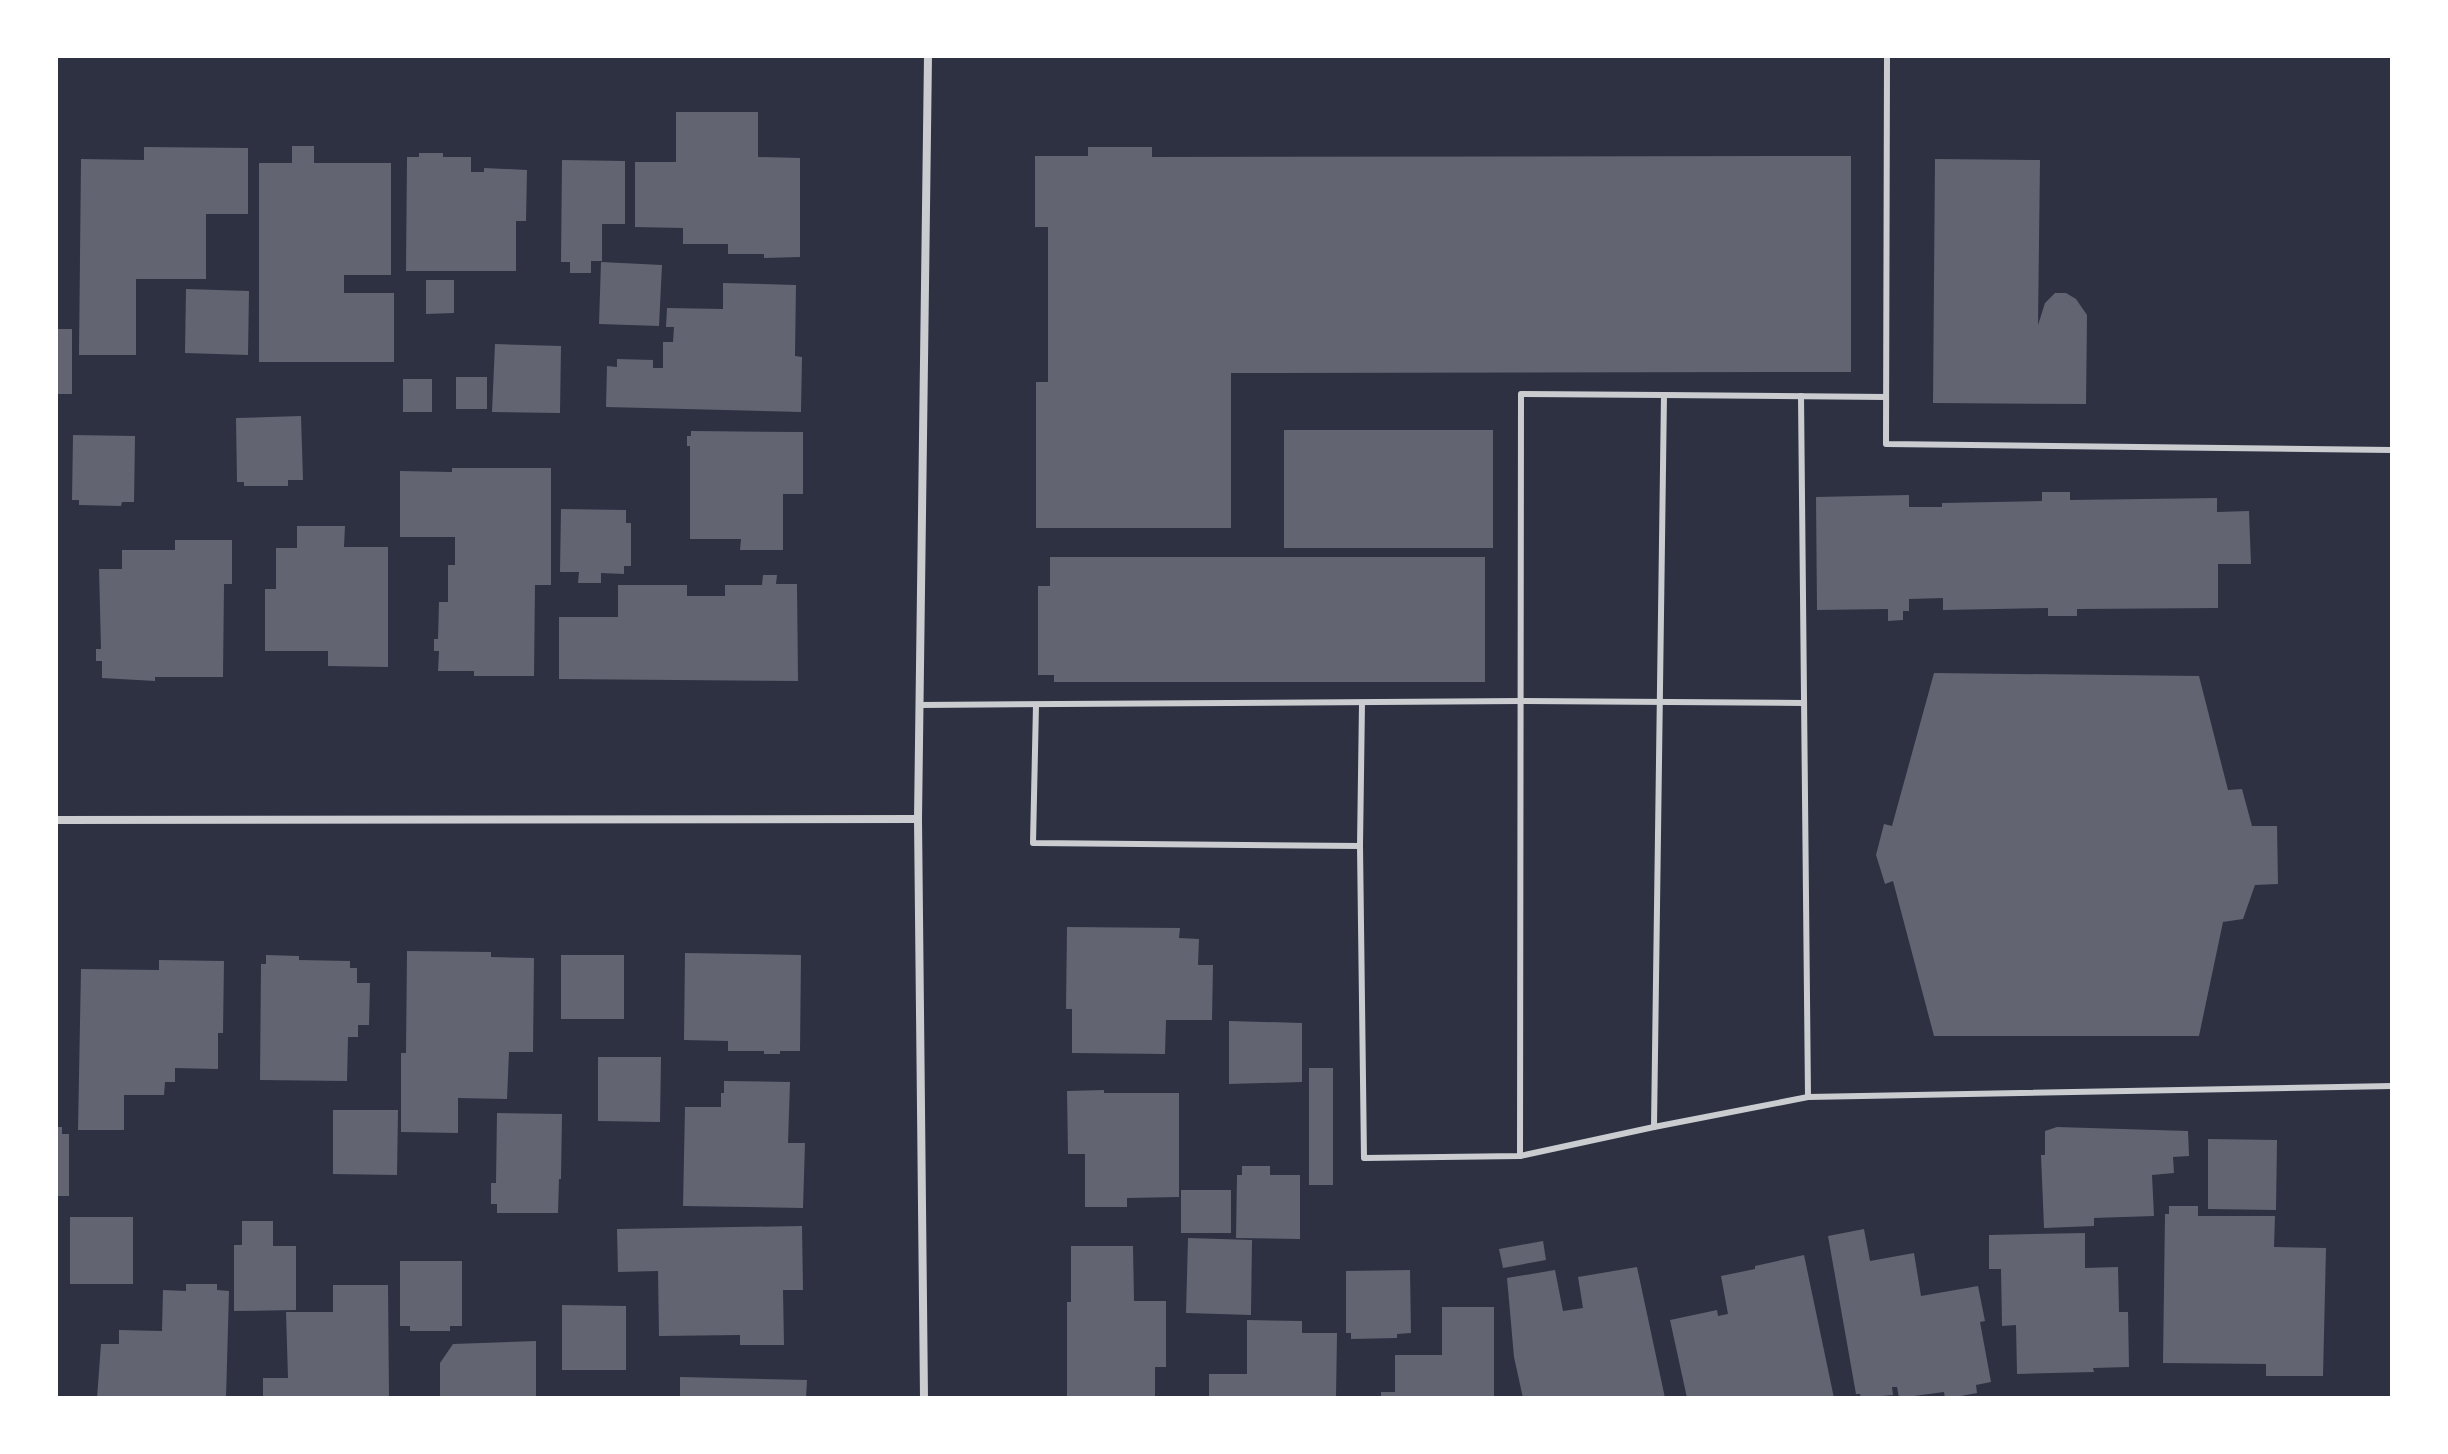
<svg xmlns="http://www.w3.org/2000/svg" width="2448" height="1454" font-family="'PT Sans Narrow',sans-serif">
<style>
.building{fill:#626471}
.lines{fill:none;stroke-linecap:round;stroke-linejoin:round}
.service{stroke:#caccd0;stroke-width:6}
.minor{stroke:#caccd0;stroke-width:8}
</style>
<rect width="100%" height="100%" fill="#2d3142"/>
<g class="building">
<polygon points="676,112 758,112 758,157 800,158 800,257 764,258 764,254 728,254 728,244 683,244 683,228 635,227 635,162 676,162"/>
<polygon points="292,146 314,146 314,163 391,163 391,275 344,275 344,293 394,293 394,362 259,362 259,163 292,163"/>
<polygon points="144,147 248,148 248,214 206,214 206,279 136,279 136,355 79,355 81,159 144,160"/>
<polygon points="1088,147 1152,147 1152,157 1851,156 1851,372 1231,373 1231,528 1036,528 1036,382 1048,382 1048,227 1035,227 1035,156 1088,156"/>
<polygon points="419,153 443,153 443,157 471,157 471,172 484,172 484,168 527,170 526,221 516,221 516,271 406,271 407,157 419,157"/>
<polygon points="1935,159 2040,160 2038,325 2045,303 2055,293 2066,293 2076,299 2087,315 2086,404 1933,403"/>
<polygon points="562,160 625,161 625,224 602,224 602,261 591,261 591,273 570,273 570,262 561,262"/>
<polygon points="601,262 662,265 659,326 599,324"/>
<polygon points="426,280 454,280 454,313 426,314"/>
<polygon points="723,283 796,285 795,356 802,357 801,412 606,407 607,366 617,367 617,359 653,360 653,368 663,368 663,342 673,342 674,327 666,327 667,308 723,309"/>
<polygon points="186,289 249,291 248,355 185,353"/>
<rect x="56" y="329" width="16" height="65"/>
<polygon points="495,344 561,346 560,413 492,412"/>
<rect x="456" y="377" width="31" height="32"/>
<rect x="403" y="379" width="29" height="33"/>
<polygon points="301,416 303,480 288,480 288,486 244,486 244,482 237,482 236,418"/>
<rect x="1284" y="430" width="209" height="118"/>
<polygon points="691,431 803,432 803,494 783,494 783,550 740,550 741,539 690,539 690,446 687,446 687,436 691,436"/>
<polygon points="73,435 135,436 134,502 122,502 121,506 79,505 79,500 72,500"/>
<polygon points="452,468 551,468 551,585 535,585 534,676 474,676 474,671 438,671 439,651 434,651 434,639 438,639 439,602 448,602 448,565 455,565 455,537 400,537 400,471 452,472"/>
<polygon points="2042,492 2070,492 2070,500 2217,498 2217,512 2249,511 2251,564 2218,564 2218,608 2077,609 2077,616 2048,616 2048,608 1943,610 1943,598 1909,599 1909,611 1903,611 1903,620 1888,621 1888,609 1817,610 1816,497 1909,495 1909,507 1942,507 1942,503 2042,501"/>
<polygon points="561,509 626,510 626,523 631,523 631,566 624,566 624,574 601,573 601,583 578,583 579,572 560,572"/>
<polygon points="297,526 345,526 344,547 388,547 388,667 328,666 328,651 265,651 265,589 276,589 276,548 297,548"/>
<polygon points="175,540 232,540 232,584 224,584 223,677 155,677 155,681 102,678 102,661 96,661 96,649 101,649 99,569 122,569 122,550 175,550"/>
<polygon points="1050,557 1485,557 1485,682 1054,682 1054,675 1038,675 1038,586 1050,586"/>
<polygon points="763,575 777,575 776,584 797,584 798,681 559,679 559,617 618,617 618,585 687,585 687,596 725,596 725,585 762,585"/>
<polygon points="1934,673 2199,676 2228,790 2242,789 2252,826 2277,826 2278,884 2255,885 2243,919 2223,922 2199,1036 1934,1036 1893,881 1885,884 1876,855 1884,824 1892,826"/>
<polygon points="1067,927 1180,928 1179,938 1199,939 1198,965 1213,965 1212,1020 1166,1020 1165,1054 1072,1053 1072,1009 1066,1009"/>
<polygon points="407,951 491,952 491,957 534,958 533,1052 509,1052 507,1099 458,1098 458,1133 401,1132 401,1053 406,1053"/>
<polygon points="685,953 801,955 800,1051 780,1051 780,1054 764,1054 764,1051 728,1051 728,1041 684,1040"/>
<polygon points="266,955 299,956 299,960 350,961 350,968 357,968 357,983 370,983 369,1025 358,1025 358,1037 348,1037 347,1081 260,1080 261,964 266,964"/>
<rect x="561" y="955" width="63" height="64"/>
<polygon points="159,960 224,961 223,1033 218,1033 218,1069 175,1068 175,1082 165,1082 164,1095 124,1095 124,1130 78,1130 81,969 159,970"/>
<polygon points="1229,1021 1302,1023 1302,1082 1229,1084"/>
<polygon points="598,1057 661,1057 660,1122 598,1121"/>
<rect x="1309" y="1068" width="24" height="117"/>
<polygon points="724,1081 790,1082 788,1143 805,1143 803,1208 683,1206 685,1107 721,1107 721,1093 724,1093"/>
<polygon points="1104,1090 1104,1093 1179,1093 1179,1197 1127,1198 1127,1207 1085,1207 1085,1154 1068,1154 1067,1091"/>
<polygon points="333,1110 398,1110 397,1175 333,1174"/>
<polygon points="497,1113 562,1114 561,1179 559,1179 558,1213 497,1213 497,1204 491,1204 491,1183 496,1183"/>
<polygon points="56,1127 62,1127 62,1134 69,1134 69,1196 56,1196"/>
<polygon points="2057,1127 2188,1131 2189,1156 2173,1157 2174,1173 2152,1175 2154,1216 2094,1218 2094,1226 2044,1228 2041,1155 2045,1155 2045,1131"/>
<polygon points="2208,1139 2277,1140 2276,1210 2208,1209"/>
<polygon points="1242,1166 1270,1166 1270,1175 1300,1175 1300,1239 1236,1238 1237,1175 1242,1175"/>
<rect x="1181" y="1190" width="50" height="43"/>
<polygon points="2169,1206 2198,1206 2198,1216 2275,1216 2274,1247 2326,1248 2323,1376 2266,1376 2266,1364 2163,1363 2165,1214 2169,1214"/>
<rect x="70" y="1217" width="63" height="67"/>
<polygon points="242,1221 273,1221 273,1246 296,1246 296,1310 234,1311 234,1245 242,1245"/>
<polygon points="802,1226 803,1290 783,1290 784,1345 740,1345 740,1335 659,1336 658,1271 618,1272 617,1229"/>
<polygon points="1864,1229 1870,1261 1914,1253 1921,1296 1978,1286 1985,1321 1980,1322 1991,1382 1976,1385 1977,1393 1950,1398 1945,1398 1944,1392 1899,1398 1897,1387 1892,1387 1893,1395 1861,1398 1860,1394 1856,1394 1828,1236"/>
<polygon points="2085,1233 2085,1268 2118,1267 2119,1312 2128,1312 2129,1367 2093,1368 2094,1372 2017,1374 2016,1325 2002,1326 2001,1269 1989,1269 1989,1235"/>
<polygon points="1188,1238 1252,1240 1251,1315 1186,1313"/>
<polygon points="1543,1241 1546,1260 1503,1268 1499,1249"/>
<polygon points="1071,1246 1133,1246 1134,1301 1166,1301 1166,1367 1155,1367 1155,1398 1067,1398 1067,1302 1071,1302"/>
<polygon points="1804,1255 1834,1398 1687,1398 1670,1320 1717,1310 1718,1316 1728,1314 1721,1276 1755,1269 1755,1266"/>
<polygon points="400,1261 462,1261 462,1326 450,1326 450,1331 410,1331 410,1326 400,1326"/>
<polygon points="1637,1267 1665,1398 1523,1398 1514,1357 1507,1278 1555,1270 1563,1311 1583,1308 1578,1277"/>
<polygon points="1410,1270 1411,1333 1397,1334 1397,1338 1351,1339 1351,1333 1346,1333 1346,1271"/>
<polygon points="186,1284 217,1284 217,1290 229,1291 226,1398 97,1398 101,1344 119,1344 119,1330 162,1331 163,1290 186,1291"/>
<polygon points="333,1285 388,1285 389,1398 263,1398 263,1378 288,1378 286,1312 333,1312"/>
<polygon points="562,1305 626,1306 626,1370 562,1370"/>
<polygon points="1442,1307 1494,1307 1494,1398 1381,1398 1381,1392 1395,1392 1395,1355 1442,1355"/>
<polygon points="1247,1320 1302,1321 1302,1333 1337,1333 1336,1398 1209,1398 1209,1374 1247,1374"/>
<polygon points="536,1341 536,1398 440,1398 440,1363 453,1344"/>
<polygon points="680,1377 807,1380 806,1398 680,1398"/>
</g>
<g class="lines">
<g class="service">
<polyline points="1887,56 1886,444 2392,450"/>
<polyline points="1664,395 1886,397"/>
<polyline points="1801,396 1808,1097 2392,1086"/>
<polyline points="1362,703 1360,846 1364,1158 1520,1156 1654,1127 1808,1097"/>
<polyline points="920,705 1521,701 1804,703"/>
<polyline points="1036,705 1033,843 1360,846"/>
<polyline points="1520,1156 1521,394 1664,395 1654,1127"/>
</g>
<g class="minor">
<polyline points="56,820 918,819"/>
<polyline points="924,1398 918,819 928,56"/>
</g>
</g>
<rect width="2448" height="1454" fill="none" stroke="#ffffff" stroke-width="116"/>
</svg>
